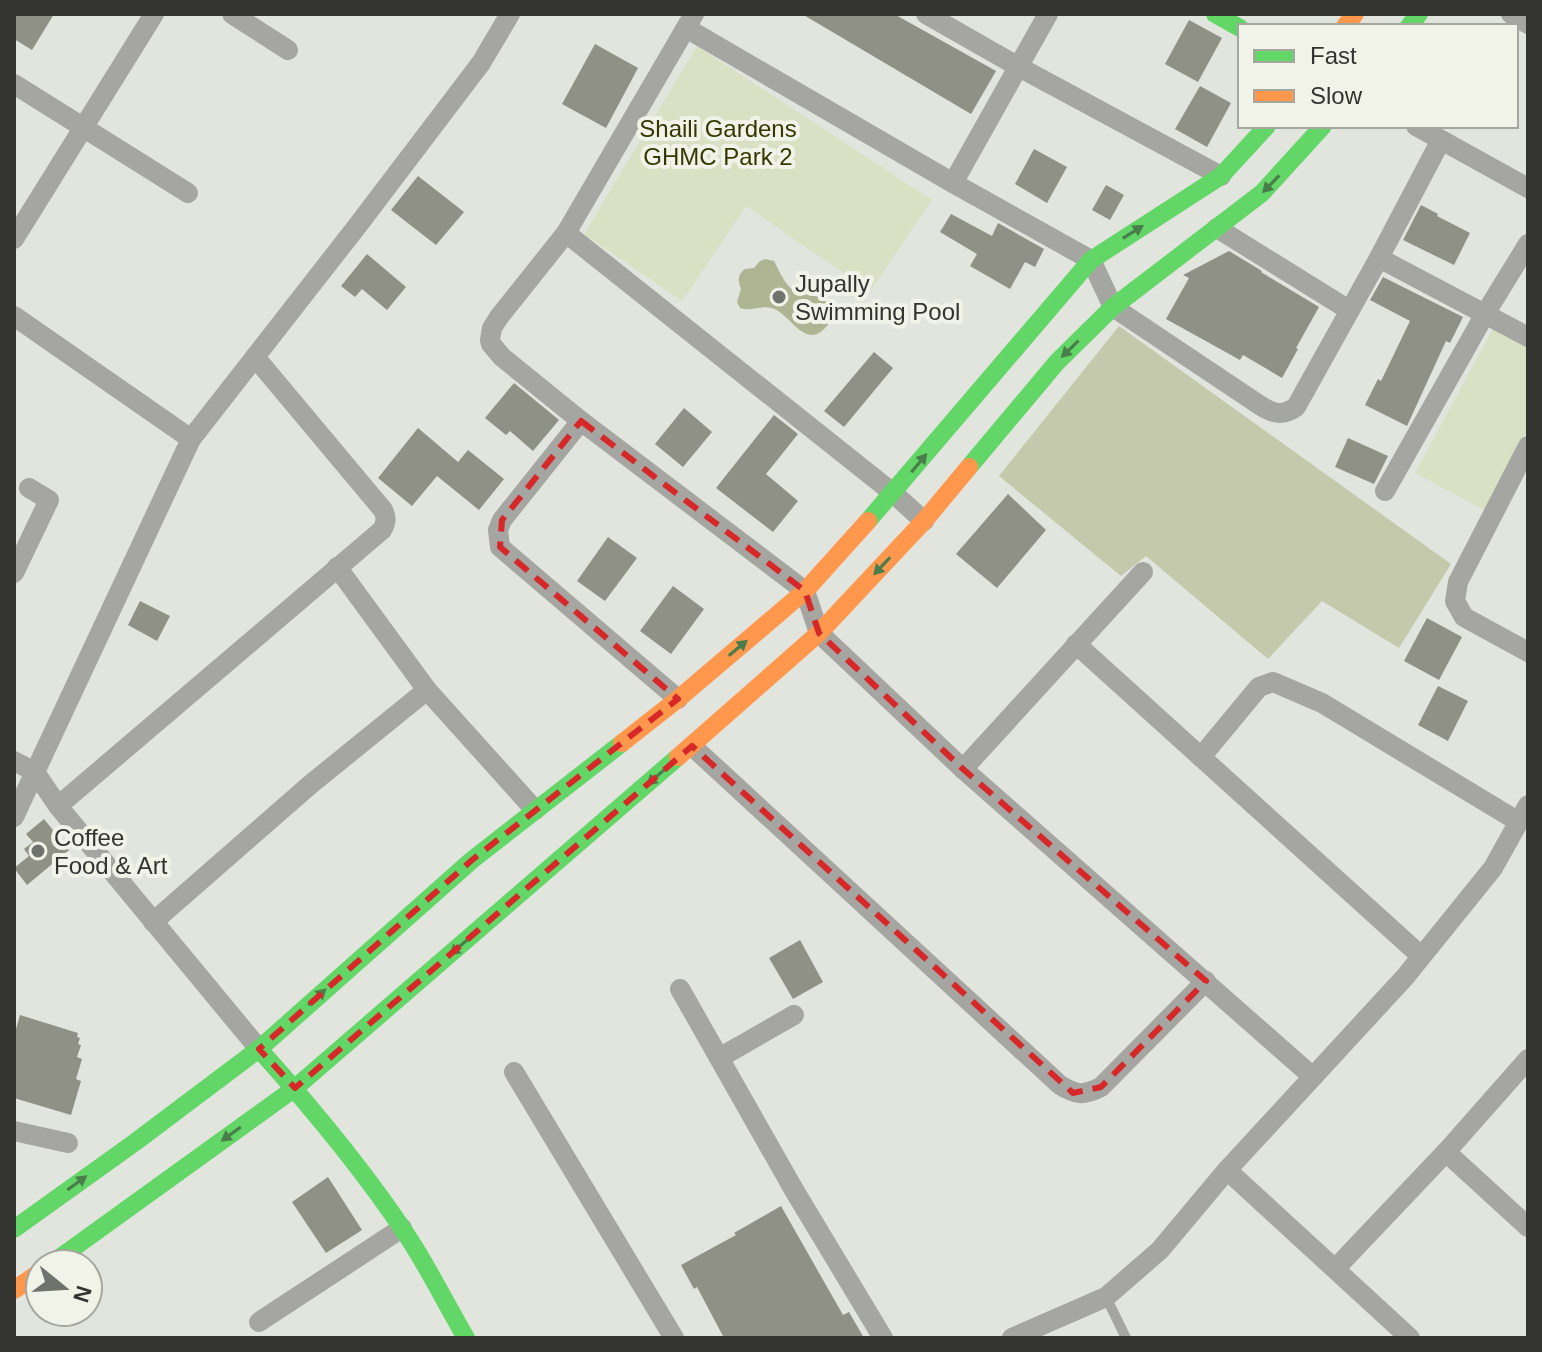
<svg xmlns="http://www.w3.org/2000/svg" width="1542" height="1352" font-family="Helvetica,sans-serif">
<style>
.green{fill:#dae0c3}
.forest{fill:#c4c9ac}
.water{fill:#afb592}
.building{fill:#8f9186}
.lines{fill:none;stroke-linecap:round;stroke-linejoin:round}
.lane{stroke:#a5a5a2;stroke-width:10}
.street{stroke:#a5a5a2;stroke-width:20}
.fast{stroke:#63d668;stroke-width:18}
.slow{stroke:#ff974d;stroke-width:18}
.oneway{fill:#497d49}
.marked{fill:none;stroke:#d62828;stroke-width:6;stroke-dasharray:16 10;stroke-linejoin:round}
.poi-dot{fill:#70726d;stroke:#f1f3e9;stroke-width:3}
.labels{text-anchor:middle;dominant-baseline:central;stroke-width:8;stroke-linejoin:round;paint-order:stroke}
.park-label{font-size:24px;fill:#333900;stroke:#f1f3e9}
.poi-label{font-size:24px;fill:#333430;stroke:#f1f3e9;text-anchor:start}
</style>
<rect width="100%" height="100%" fill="#e2e4de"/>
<g class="green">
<polygon points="697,46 932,200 870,291 746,206 682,301 584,234"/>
<polygon points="1494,327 1528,345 1528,429 1484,510 1415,473"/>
</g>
<polygon class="forest" points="1119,326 1451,564 1399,648 1322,601 1268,659 1146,556 1121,576 999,476"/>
<path class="water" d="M765,259L774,261C781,274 786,291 804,294C814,296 819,295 828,303C830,312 833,319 826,327C805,351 790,313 772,308C760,305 752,312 740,308L737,302L741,289C738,281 737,275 745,269L754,268L760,261Z"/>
<g class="building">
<polygon points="14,14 54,14 32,50 14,39"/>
<polygon points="802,14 894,14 996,71 971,114"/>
<polygon points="1189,20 1222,38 1198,82 1165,64"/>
<polygon points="595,44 638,68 606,128 562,104"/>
<polygon points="1200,86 1231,103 1207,147 1175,129"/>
<polygon points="1034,149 1067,167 1047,203 1015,184"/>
<polygon points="418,176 464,212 436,245 391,210"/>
<polygon points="1106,185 1124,195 1110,220 1092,210"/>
<polygon points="1421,205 1438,214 1437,216 1470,233 1454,265 1403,240"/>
<polygon points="951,214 992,236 998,223 1044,249 1035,267 1025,262 1010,289 970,266 977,254 940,232"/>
<polygon points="1229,251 1262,271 1261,272 1319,307 1296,348 1298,349 1282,378 1243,355 1240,360 1166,319 1189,278 1183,275"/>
<polygon points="367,254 406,287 387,310 362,289 355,297 341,286"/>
<polygon points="1383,277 1463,317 1450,343 1446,341 1407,426 1365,405 1378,379 1381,381 1410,321 1370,300"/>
<polygon points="874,352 893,368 844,427 824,411"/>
<polygon points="514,383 559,420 533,451 510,431 506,435 485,418"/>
<polygon points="684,408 712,432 683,467 655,444"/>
<polygon points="774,415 798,434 766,474 798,501 773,532 716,488"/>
<polygon points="418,428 458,462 468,450 504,479 479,510 437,476 412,506 378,478"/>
<polygon points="1348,438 1388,456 1374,484 1335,467"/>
<polygon points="1008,494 1046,530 997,588 956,554"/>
<polygon points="608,537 637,558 605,601 577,581"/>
<polygon points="673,586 704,609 671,654 640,631"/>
<polygon points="140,601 170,616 157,641 128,625"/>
<polygon points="1427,618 1462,637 1439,680 1404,661"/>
<polygon points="1438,686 1468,701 1448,741 1418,725"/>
<polygon points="44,819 69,850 27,885 14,868 29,856 24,849 33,842 26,834"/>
<polygon points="800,940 823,982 793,999 769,958"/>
<polygon points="20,1015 78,1033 77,1037 80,1038 78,1044 81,1045 77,1057 82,1059 76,1079 81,1081 71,1115 14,1098 14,1036"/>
<polygon points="328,1177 362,1230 326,1253 292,1202"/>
<polygon points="781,1206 843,1315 849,1312 864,1338 724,1338 697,1287 694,1289 681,1265 736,1235 734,1233"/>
</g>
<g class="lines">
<polyline class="lane" points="1106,1297 1126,1338"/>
<g class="street">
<polyline points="232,14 288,50"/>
<polyline points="694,14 566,233 499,317 492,328 490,340 491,344 502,357 581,421 805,591 819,633 963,769 1313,1077"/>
<polyline points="926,14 1019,67 1221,176"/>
<polyline points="1511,14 1528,24"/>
<path d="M686,28L953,183L1091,260L1113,307L1261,406C1274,414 1283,416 1296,407L1379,258L1441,140"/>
<polyline points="14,84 188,193"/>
<polyline points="1416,126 1528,188"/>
<polyline points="953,183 1048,14"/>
<polyline points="1217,228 1349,310"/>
<polyline points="566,233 893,493 924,521"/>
<polyline points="14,239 154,14"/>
<polyline points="1379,258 1528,337"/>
<polyline points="14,316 191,439"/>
<polyline points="581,421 502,520 498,530 500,547 678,699"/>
<polyline points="1528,446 1458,582 1455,601 1464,617 1528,652"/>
<polyline points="1385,491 1485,314 1528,244"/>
<polyline points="337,567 427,690 535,810"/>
<polyline points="14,573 49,500 29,488"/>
<polyline points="1076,644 1421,956"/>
<path d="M692,746L1060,1085C1076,1095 1083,1096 1101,1087L1206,981"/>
<polyline points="1201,757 1259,687 1273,682 1322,703 1519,822"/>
<polyline points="14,761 35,772 14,817"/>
<polyline points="963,769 1143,572"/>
<path d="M58,806L382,530C386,523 387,518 383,510L255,357"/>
<polyline points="153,922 311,784 427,690"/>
<polyline points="680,989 794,1190 883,1338"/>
<polyline points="259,1049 58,806 35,772 191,439 358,225 481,63 510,14"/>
<polyline points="719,1058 794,1015"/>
<polyline points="514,1072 674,1338"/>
<polyline points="14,1131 68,1143"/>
<polyline points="1446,1152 1528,1227"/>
<polyline points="1227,1170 1410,1338"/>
<polyline points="1336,1268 1446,1152 1528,1059"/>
<polyline points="259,1322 402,1228"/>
<polyline points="1012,1338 1106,1297 1160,1250 1227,1170 1405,977 1493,868 1528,805"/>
</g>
<g class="fast">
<polyline points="1215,14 1240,28"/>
<polyline points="1409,26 1419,14"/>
<polyline points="969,467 1057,362 1113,307 1262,193 1323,126"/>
<polyline points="868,521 1091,260 1221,176 1267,126"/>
<path d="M259,1049C312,1108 364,1170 408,1237C429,1269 446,1304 466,1338"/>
<polyline points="14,1229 134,1143 259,1049 472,860 622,743"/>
<polyline points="51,1264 295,1088 678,757"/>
</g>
<g class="slow">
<polyline points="1345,26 1355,14"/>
<polyline points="622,743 678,699 805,591 868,521"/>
<polyline points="678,757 819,633 924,521 969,467"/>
<polyline points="14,1290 40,1272"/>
</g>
</g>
<defs><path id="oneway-solid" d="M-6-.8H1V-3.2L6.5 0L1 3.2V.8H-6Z" transform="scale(2)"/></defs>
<g class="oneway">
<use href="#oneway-solid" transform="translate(1271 184) rotate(134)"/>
<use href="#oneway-solid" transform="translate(1133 232) rotate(-32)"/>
<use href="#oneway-solid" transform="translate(1070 349) rotate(136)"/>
<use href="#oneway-solid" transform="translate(919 463) rotate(-50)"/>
<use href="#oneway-solid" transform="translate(882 566) rotate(133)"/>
<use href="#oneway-solid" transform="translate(738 648) rotate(-40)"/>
<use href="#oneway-solid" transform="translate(656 777) rotate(139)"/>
<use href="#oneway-solid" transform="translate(459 947) rotate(139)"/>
<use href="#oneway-solid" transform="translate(317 997) rotate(-42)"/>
<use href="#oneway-solid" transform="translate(231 1134) rotate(144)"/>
<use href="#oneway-solid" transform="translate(77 1183) rotate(-36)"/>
</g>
<path class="marked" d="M581,421L805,591L819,633L963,769L1206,981L1101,1087L1073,1093L692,746L295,1088L259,1049L472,860L678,699L500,547L502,520Z"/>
<g class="poi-dot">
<circle cx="779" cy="297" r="8"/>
<circle cx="38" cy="851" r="8"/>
</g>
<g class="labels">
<g class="park-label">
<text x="718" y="128">Shaili Gardens<tspan x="718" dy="28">GHMC Park 2</tspan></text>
</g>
<g class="poi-label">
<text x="795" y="283">Jupally<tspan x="795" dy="28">Swimming Pool</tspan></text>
<text x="54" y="837">Coffee<tspan x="54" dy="28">Food &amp; Art</tspan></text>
</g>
</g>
<rect width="1542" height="1352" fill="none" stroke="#333430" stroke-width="32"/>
<rect x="1238" y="24" width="280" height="104" fill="#f1f3e9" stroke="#a5a79f" stroke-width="2"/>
<rect x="1254" y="50" width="40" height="12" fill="#63d668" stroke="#a5a79f" stroke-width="2"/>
<text x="1310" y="64" font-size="24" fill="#333430">Fast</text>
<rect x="1254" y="90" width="40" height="12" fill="#ff974d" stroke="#a5a79f" stroke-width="2"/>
<text x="1310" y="104" font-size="24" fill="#333430">Slow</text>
<g transform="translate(64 1288) rotate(108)"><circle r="38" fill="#f1f3e9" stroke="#a5a79f" stroke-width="2"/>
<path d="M0-6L14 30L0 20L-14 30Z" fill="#70726d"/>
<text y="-12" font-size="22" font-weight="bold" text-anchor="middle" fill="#333430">N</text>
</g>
</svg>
